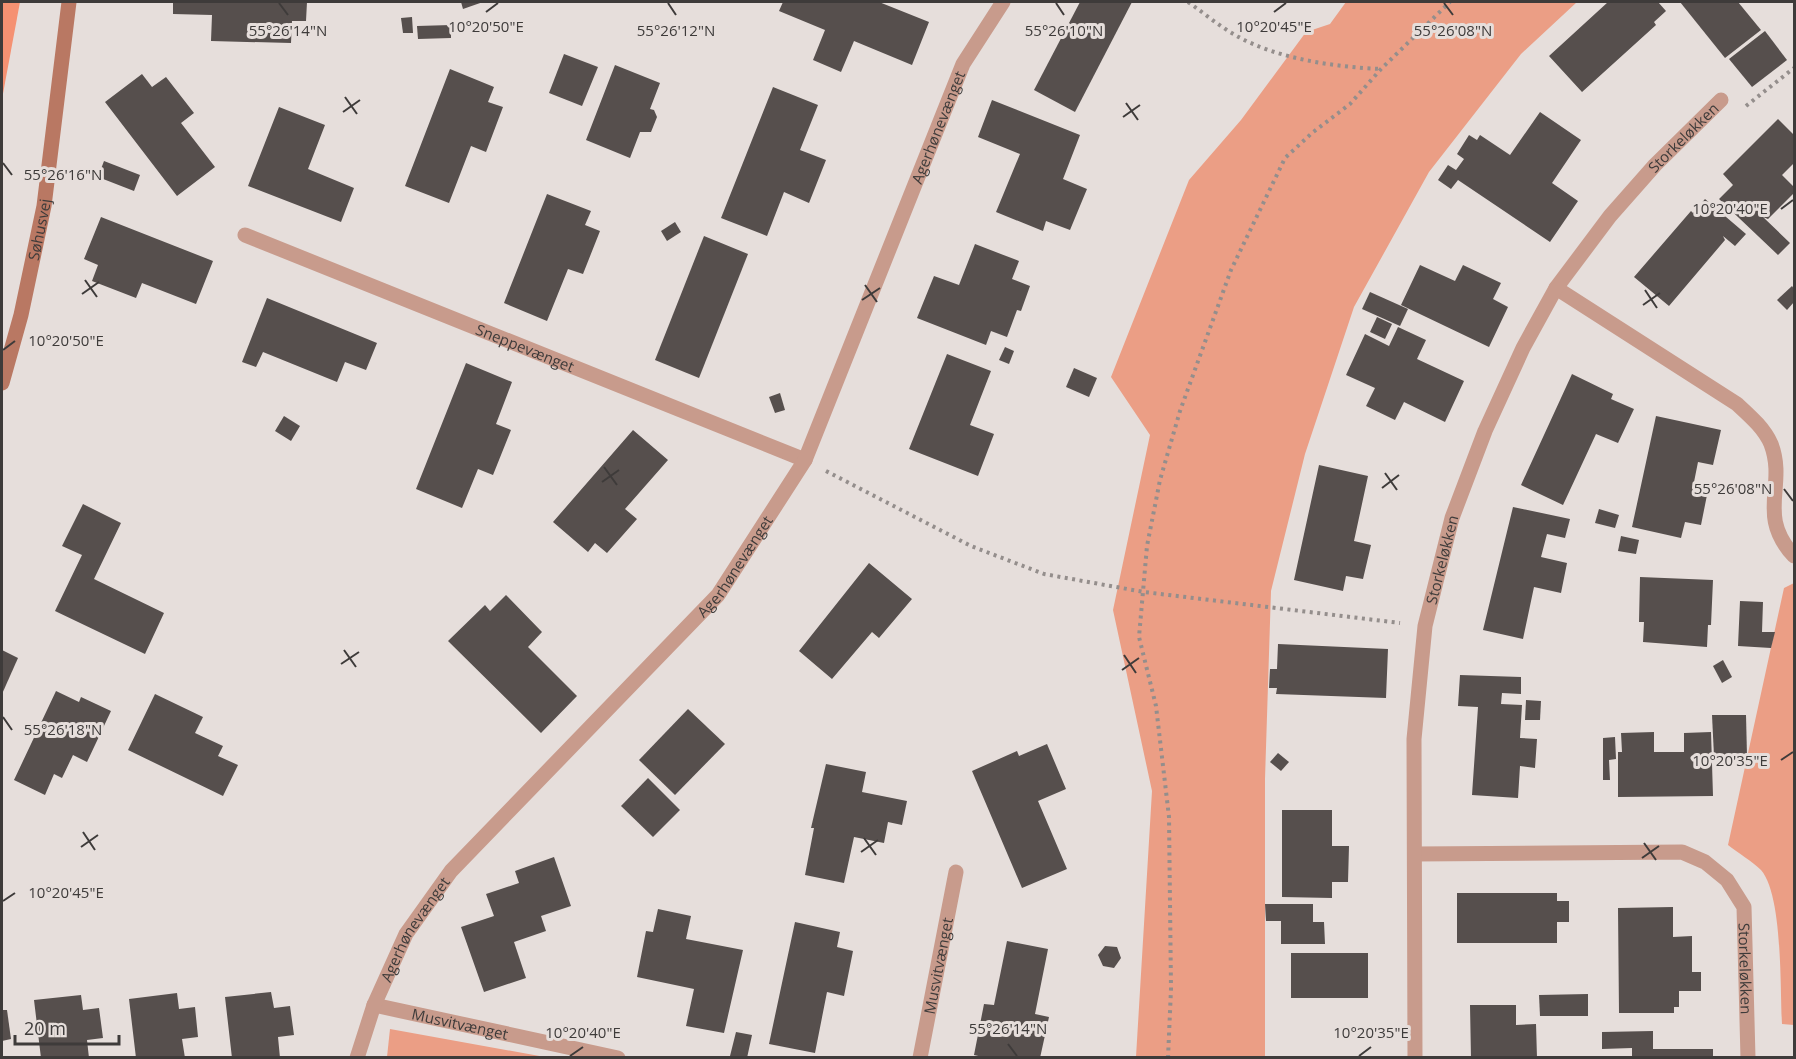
<svg xmlns="http://www.w3.org/2000/svg" width="1796" height="1059" font-family="'Open Sans',sans-serif">
<style>
.green{fill:#eb9e85}
.forest{fill:#f59172}
.building{fill:#564f4d}
.lines{fill:none;stroke-linecap:round;stroke-linejoin:round}
.path{stroke:#948e8c;stroke-width:4;stroke-dasharray:3 4.5;stroke-linecap:butt}
.street{stroke:#c89b8c;stroke-width:15}
.secondary{stroke:#b97863;stroke-width:15}
.ticks{fill:none;stroke:#3e3b3a;stroke-width:2}
.labels{text-anchor:middle;dominant-baseline:central;stroke-width:6;stroke-linejoin:round;paint-order:stroke}
.street-label{font-size:15px;fill:#3e3b3a;stroke:#e6dedb}
.ticks-label{font-size:15px;text-anchor:middle;fill:#3e3b3a;stroke:#e6dedb;stroke-width:6;stroke-linejoin:round;paint-order:stroke}
</style>
<rect width="100%" height="100%" fill="#e6dedb"/>
<g class="green">
<polygon points="1346,2 1577,2 1521,54 1429,172 1354,307 1305,454 1271,591 1265,779 1265,1057 1136,1057 1152,791 1113,610 1150,435 1111,377 1189,180 1241,120 1306,32 1330,24"/>
<path d="M1794,583V1025L1782,1024C1780,990 1783,895 1761,870C1752,861 1738,853 1728,845L1784,588Z"/>
<polygon points="390,1029 545,1057 387,1057"/>
</g>
<polygon class="forest" points="2,2 20,2 2,99"/>
<g class="building">
<polygon points="173,2 307,2 306,21 292,21 291,43 211,41 212,15 173,14"/>
<polygon points="461,2 483,2 463,9"/>
<polygon points="783,2 879,2 929,22 912,65 854,41 841,72 813,60 825,30 779,11"/>
<polygon points="1080,2 1132,2 1075,112 1034,90"/>
<polygon points="1608,2 1658,2 1666,11 1654,22 1656,25 1582,92 1549,56"/>
<polygon points="1680,2 1738,2 1761,30 1725,58"/>
<polygon points="412,17 413,33 403,33 401,18"/>
<polygon points="451,25 451,38 418,39 417,26"/>
<polygon points="1765,31 1787,60 1752,87 1729,59"/>
<polygon points="564,54 598,67 582,106 549,93"/>
<polygon points="615,65 660,83 650,109 654,110 657,117 651,132 640,132 630,158 586,140"/>
<polygon points="450,69 494,87 488,102 503,107 486,152 471,146 449,203 405,186"/>
<polygon points="142,74 152,87 166,77 194,113 181,123 215,167 177,196 105,102"/>
<polygon points="773,87 818,105 800,150 826,160 809,203 784,192 767,236 721,218"/>
<polygon points="992,100 1080,135 1063,179 1087,189 1070,230 1046,221 1043,231 996,212 1020,154 978,137"/>
<polygon points="279,107 325,125 308,169 354,188 341,222 248,186"/>
<polygon points="1540,112 1581,140 1552,183 1578,201 1550,242 1458,180 1451,189 1438,180 1448,165 1456,170 1464,159 1457,154 1469,135 1477,140 1480,135 1510,155"/>
<polygon points="1778,119 1794,135 1794,163 1782,175 1794,187 1794,193 1768,219 1763,217 1790,243 1778,255 1719,199 1733,185 1723,174"/>
<polygon points="104,161 140,175 134,191 98,177"/>
<polygon points="547,194 591,211 585,225 600,231 583,274 568,269 547,321 504,303"/>
<polygon points="1705,199 1746,234 1735,246 1723,236 1725,240 1669,306 1634,277 1691,211 1693,213"/>
<polygon points="101,217 213,261 196,304 142,283 136,298 92,281 98,265 84,259"/>
<polygon points="675,222 681,232 667,241 661,231"/>
<polygon points="704,236 748,254 699,378 655,360"/>
<polygon points="975,244 1019,261 1012,279 1030,286 1021,311 1017,310 1007,337 991,331 986,345 917,318 934,276 959,285"/>
<polygon points="1420,265 1455,281 1463,265 1501,283 1493,299 1508,307 1489,347 1401,305"/>
<polygon points="1792,286 1794,289 1794,302 1787,310 1777,300"/>
<polygon points="1370,292 1408,309 1400,326 1362,309"/>
<polygon points="267,298 377,343 366,370 345,362 337,382 263,352 256,367 242,362"/>
<polygon points="1377,317 1392,324 1385,339 1370,332"/>
<polygon points="1398,327 1426,340 1417,359 1464,381 1445,422 1404,402 1395,420 1366,406 1375,388 1346,375 1365,334 1389,346"/>
<polygon points="1005,347 1014,351 1009,364 999,360"/>
<polygon points="947,354 991,371 970,425 994,434 978,476 909,449"/>
<polygon points="466,363 512,382 496,424 511,430 493,475 478,469 462,508 416,489"/>
<polygon points="1074,368 1097,378 1089,397 1066,387"/>
<polygon points="1572,374 1613,394 1611,399 1634,409 1618,443 1596,434 1563,505 1521,485"/>
<polygon points="780,393 785,410 775,413 769,397"/>
<polygon points="284,416 300,426 291,441 275,431"/>
<polygon points="1656,416 1721,430 1713,465 1698,462 1693,487 1708,490 1701,525 1685,522 1681,538 1632,527"/>
<polygon points="633,430 668,460 625,509 637,519 607,553 595,543 588,552 553,522"/>
<polygon points="1319,465 1368,476 1354,541 1371,545 1363,579 1346,576 1343,591 1294,580"/>
<polygon points="83,504 121,523 94,579 164,613 145,654 55,611 82,555 62,546"/>
<polygon points="1513,507 1570,519 1565,538 1547,534 1541,557 1567,563 1561,593 1534,587 1523,639 1483,630"/>
<polygon points="1599,509 1619,515 1615,528 1595,523"/>
<polygon points="1621,536 1639,540 1636,554 1618,551"/>
<polygon points="869,563 912,599 879,638 872,632 832,679 799,651"/>
<polygon points="1640,577 1713,580 1711,625 1708,625 1707,647 1643,642 1644,622 1639,622"/>
<polygon points="506,595 542,632 528,647 577,696 541,733 448,641 485,605 490,611"/>
<polygon points="1740,601 1763,602 1762,632 1775,632 1771,648 1738,646"/>
<polygon points="1278,644 1388,649 1386,698 1276,694 1277,688 1269,688 1270,669 1277,669"/>
<polygon points="2,650 18,658 2,694"/>
<polygon points="1723,660 1732,677 1722,683 1713,666"/>
<polygon points="1460,675 1521,677 1521,694 1502,693 1501,704 1522,705 1520,738 1537,739 1535,768 1520,766 1518,798 1472,795 1478,707 1458,706"/>
<polygon points="56,691 79,702 81,697 111,711 87,762 73,755 62,778 54,774 45,795 14,780"/>
<polygon points="155,694 203,717 195,733 223,746 218,756 238,765 223,796 128,750"/>
<polygon points="1526,700 1541,701 1540,720 1525,720"/>
<polygon points="688,709 725,744 675,795 639,760"/>
<polygon points="1712,715 1746,715 1747,756 1714,756"/>
<polygon points="1654,732 1654,752 1684,752 1684,733 1711,732 1713,796 1618,797 1618,752 1622,752 1621,733"/>
<polygon points="1615,737 1616,759 1609,760 1610,780 1603,780 1603,738"/>
<polygon points="1047,744 1066,789 1038,801 1067,869 1022,888 972,771 1017,751 1019,756"/>
<polygon points="1278,753 1289,762 1281,771 1270,762"/>
<polygon points="826,764 866,772 862,792 907,801 902,825 888,822 884,843 854,837 844,883 805,875 814,828 811,828"/>
<polygon points="648,778 680,810 653,837 621,806"/>
<polygon points="1282,810 1332,810 1332,846 1349,846 1348,882 1332,882 1332,898 1282,897"/>
<polygon points="554,857 571,906 541,916 546,931 514,942 526,978 484,992 461,927 494,916 486,894 519,883 515,871"/>
<polygon points="1457,893 1557,893 1557,901 1569,901 1569,922 1557,922 1557,943 1457,943"/>
<polygon points="1265,904 1313,904 1313,922 1324,922 1325,944 1281,944 1281,921 1266,921"/>
<polygon points="1673,907 1673,937 1692,936 1692,972 1701,972 1701,991 1679,991 1679,1007 1674,1007 1674,1013 1619,1013 1618,908"/>
<polygon points="658,909 691,916 686,939 743,950 724,1033 686,1026 694,989 637,977 646,931 653,932"/>
<polygon points="795,922 840,932 837,947 853,951 844,996 827,992 815,1053 769,1044"/>
<polygon points="1007,941 1048,949 1035,1014 1049,1017 1040,1058 987,1058 974,1055 984,1004 994,1005"/>
<polygon points="1105,946 1117,947 1121,958 1114,968 1103,966 1098,955"/>
<rect x="1291" y="953" width="77" height="45"/>
<polygon points="271,992 274,1008 290,1006 294,1035 278,1037 280,1058 232,1058 225,997"/>
<polygon points="177,993 179,1009 195,1007 198,1037 182,1039 185,1058 136,1058 129,999"/>
<polygon points="1588,994 1588,1016 1540,1016 1539,995"/>
<polygon points="81,995 83,1010 99,1008 103,1038 87,1040 89,1058 41,1058 34,1000"/>
<polygon points="1470,1005 1516,1005 1516,1025 1536,1024 1537,1058 1471,1058"/>
<polygon points="2,1010 7,1010 11,1039 2,1041"/>
<polygon points="1653,1031 1653,1049 1713,1049 1713,1058 1632,1058 1632,1048 1602,1049 1602,1032"/>
<polygon points="736,1032 752,1035 747,1058 730,1056"/>
</g>
<g class="lines">
<g class="path">
<path d="M1188,2C1204,13 1220,27 1237,36C1277,59 1336,67 1381,69"/>
<polyline points="1746,106 1794,68"/>
<polyline points="826,471 971,546 1044,574 1144,592 1400,623"/>
<polyline points="1168,1058 1171,989 1169,817 1156,706 1139,637 1147,546 1160,480 1180,411 1231,270 1285,158 1312,133 1350,104 1381,69 1450,2"/>
</g>
<g class="street">
<path id="s1" d="M245,235L805,460"/>
<path d="M1556,288L1737,404C1750,416 1764,428 1771,444C1787,486 1756,515 1794,556"/>
<path id="s2" d="M1415,854L1682,852L1705,862L1727,880L1744,907L1748,1058"/>
<path id="s3" d="M374,1005L618,1058"/>
<path id="s4" d="M357,1058L374,1005L406,934L451,871L718,595L805,460L963,64L1003,2"/>
<path id="s5" d="M920,1058L956,872"/>
<path id="s6" d="M1415,1058L1414,739L1425,626L1452,518L1485,431L1523,348L1556,288L1610,216L1655,165L1721,100"/>
</g>
<path class="secondary" id="s7" d="M2,383L21,315L44,206L69,2"/>
</g>
<path class="ticks" d="M279,3L288,15M668,3L676,15M1056,3L1064,15M1444,3L1453,15M486,12L498,3M1274,12L1286,3M345,97L357,114M1126,103L1138,120M343,112L360,100M1123,117L1140,105M3,163L12,175M1781,209L1793,200M85,280L97,297M865,285L877,302M1645,290L1657,308M82,294L99,282M862,300L880,288M1643,305L1660,293M3,350L15,341M604,467L617,485M1385,473L1397,490M602,482L619,470M1382,488L1399,475M1784,489L1793,501M344,650L356,667M1124,655L1136,673M341,664L359,652M1122,670L1139,658M3,717L12,730M1781,760L1793,752M83,832L95,850M864,838L876,855M1644,843L1656,860M81,847L98,835M861,852L878,840M1642,858L1659,846M3,901L15,893M1008,1044L1017,1056M570,1056L583,1047M1359,1056L1371,1047"/>
<g class="labels">
<g class="street-label">
<text stroke="none"><textPath href="#s4" startOffset="1114">Agerhønevænget</textPath></text>
<text stroke="none"><textPath href="#s6" startOffset="994">Storkeløkken</textPath></text>
<text stroke="none"><textPath href="#s7" startOffset="158">Søhusvej</textPath></text>
<text stroke="none"><textPath href="#s1" startOffset="302">Sneppevænget</textPath></text>
<text stroke="none"><textPath href="#s6" startOffset="501">Storkeløkken</textPath></text>
<text stroke="none"><textPath href="#s4" startOffset="628">Agerhønevænget</textPath></text>
<text stroke="none"><textPath href="#s4" startOffset="142">Agerhønevænget</textPath></text>
<text stroke="none"><textPath href="#s5" startOffset="94">Musvitvænget</textPath></text>
<text stroke="none"><textPath href="#s2" startOffset="414">Storkeløkken</textPath></text>
<text stroke="none"><textPath href="#s3" startOffset="88">Musvitvænget</textPath></text>
</g>
</g>
<g class="ticks-label">
<text x="486" y="32">10°20'50"E</text>
<text x="1274" y="32">10°20'45"E</text>
<text x="288" y="36">55°26'14"N</text>
<text x="676" y="36">55°26'12"N</text>
<text x="1064" y="36">55°26'10"N</text>
<text x="1453" y="36">55°26'08"N</text>
<text x="63" y="180">55°26'16"N</text>
<text x="1730" y="214">10°20'40"E</text>
<text x="66" y="346">10°20'50"E</text>
<text x="1733" y="494">55°26'08"N</text>
<text x="63" y="735">55°26'18"N</text>
<text x="1730" y="766">10°20'35"E</text>
<text x="66" y="898">10°20'45"E</text>
<text x="1008" y="1034">55°26'14"N</text>
<text x="583" y="1038">10°20'40"E</text>
<text x="1371" y="1038">10°20'35"E</text>
</g>
<rect width="1796" height="1059" fill="none" stroke="#3e3b3a" stroke-width="6"/>
<path d="M15 1035v9h104v-9" fill="none" stroke="#3e3b3a" stroke-width="3"/>
<text x="24" y="1035" font-size="18" fill="#3e3b3a" stroke="#e6dedb" stroke-width="4.5" paint-order="stroke">20 m</text>
</svg>
